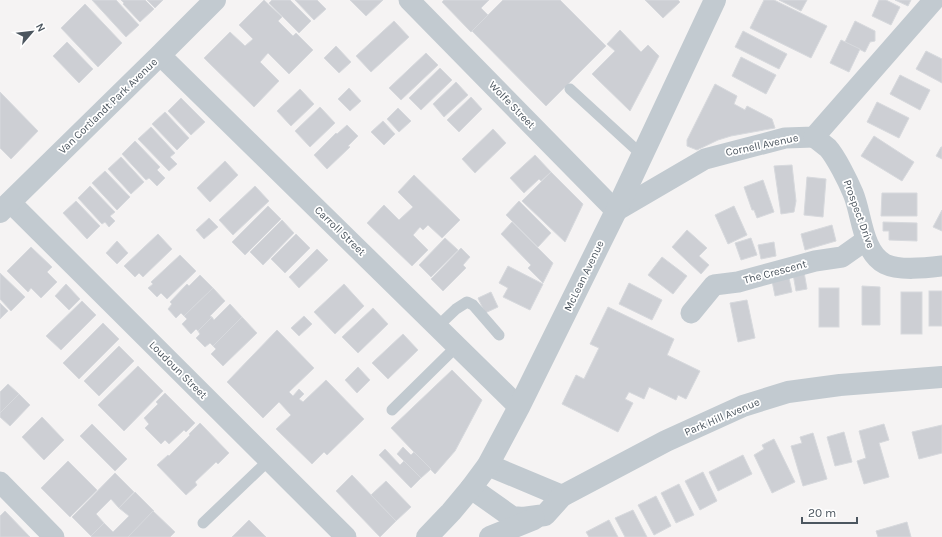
<svg xmlns="http://www.w3.org/2000/svg" width="942" height="537" font-family="Karla,sans-serif">
<style>
.building{fill:#cdcfd4;stroke:#d7d9dd}
.lines{fill:none;stroke-linecap:round;stroke-linejoin:round}
.service{stroke:#c2cad0;stroke-width:11}
.minor{stroke:#c2cad0;stroke-width:21}
.tertiary{stroke:#c2cad0;stroke-width:22}
.labels{text-anchor:middle;dominant-baseline:central;stroke-width:3.5;stroke-linejoin:round;paint-order:stroke}
.street-label{font-size:11px;fill:#4c565f;stroke:#fff}
</style>
<rect width="100%" height="100%" fill="#f5f3f3"/>
<g class="building">
<polygon points="92,0 116,0 139,25 126,37"/>
<polygon points="121,0 145,0 154,9 140,22 123,4 124,3"/>
<polygon points="147,0 163,0 155,8"/>
<polygon points="264,0 282,17 278,21 293,36 296,33 313,50 289,74 268,53 260,62 279,81 254,107 204,58 230,32 245,46 253,39 239,25"/>
<polygon points="272,0 290,0 311,21 299,33 269,3"/>
<polygon points="295,0 317,0 326,9 314,20"/>
<polygon points="350,0 383,0 366,16"/>
<polygon points="444,0 489,0 481,8 488,15 471,32 442,2"/>
<polygon points="503,0 560,0 606,46 546,106 472,31"/>
<polygon points="645,0 678,0 680,2 663,18"/>
<polygon points="764,0 774,0 827,26 811,58 750,28"/>
<polygon points="779,0 807,0 801,11"/>
<polygon points="879,0 886,0 900,7 891,25 872,16"/>
<polygon points="895,0 911,0 908,6"/>
<polygon points="85,4 122,43 98,67 61,28"/>
<polygon points="394,21 409,37 371,72 356,56"/>
<polygon points="855,21 875,31 875,41 870,42 865,52 845,42"/>
<polygon points="620,30 641,52 648,45 659,56 630,111 592,74 615,51 607,44"/>
<polygon points="743,31 787,54 779,69 735,47"/>
<polygon points="841,40 860,49 849,72 830,63"/>
<polygon points="67,42 93,69 79,83 53,56"/>
<polygon points="336,46 351,62 339,73 324,58"/>
<polygon points="926,51 942,59 942,83 916,69"/>
<polygon points="426,53 438,65 401,100 389,88"/>
<polygon points="741,57 776,75 766,94 732,76"/>
<polygon points="440,68 452,80 421,110 409,98"/>
<polygon points="900,75 930,90 920,110 890,94"/>
<polygon points="456,82 468,95 444,117 433,104"/>
<polygon points="715,84 737,96 734,104 745,110 747,106 772,119 775,128 731,136 718,140 697,150 687,146 687,140"/>
<polygon points="349,88 361,101 350,111 338,99"/>
<polygon points="300,89 314,104 291,126 277,111"/>
<polygon points="0,92 38,131 11,159 0,148"/>
<polygon points="471,97 482,109 459,132 447,120"/>
<polygon points="181,98 205,122 191,135 168,111"/>
<polygon points="877,102 909,118 899,138 867,122"/>
<polygon points="320,107 335,123 310,147 295,131"/>
<polygon points="398,108 411,121 399,132 387,119"/>
<polygon points="165,112 189,138 177,150 152,124"/>
<polygon points="383,121 395,134 384,145 371,132"/>
<polygon points="347,125 358,136 348,146 350,147 327,169 314,155 336,133 337,134"/>
<polygon points="151,127 175,153 170,157 177,164 169,171 138,139"/>
<polygon points="493,129 506,143 475,173 462,159"/>
<polygon points="874,136 914,162 902,181 861,156"/>
<polygon points="135,141 160,167 157,170 165,178 157,186 149,178 146,180 122,154"/>
<polygon points="941,147 942,147 942,159 936,156"/>
<polygon points="535,155 551,172 541,181 539,179 524,193 510,178"/>
<polygon points="121,157 144,182 131,194 108,169"/>
<polygon points="225,161 238,175 210,202 197,188"/>
<polygon points="792,165 796,201 794,212 781,214 774,166"/>
<polygon points="105,171 130,197 117,210 92,183"/>
<polygon points="551,172 583,204 565,242 522,201"/>
<polygon points="414,175 460,220 442,238 428,225 423,230 420,227 413,235 428,250 412,266 367,223 384,205 399,220 413,207 398,192"/>
<polygon points="807,177 826,179 823,217 804,215"/>
<polygon points="763,180 774,212 757,218 754,210 752,210 744,187"/>
<polygon points="90,186 115,212 110,216 115,221 109,227 105,222 102,224 78,198"/>
<polygon points="255,186 269,201 233,235 219,220"/>
<polygon points="882,193 917,193 917,216 881,216"/>
<polygon points="76,201 100,226 87,239 63,213"/>
<polygon points="519,201 551,233 538,247 506,215"/>
<polygon points="268,206 281,219 245,255 232,242"/>
<polygon points="734,206 747,235 728,244 715,215"/>
<polygon points="942,210 942,231 933,227"/>
<polygon points="209,218 218,227 204,239 196,230"/>
<polygon points="282,220 294,233 263,265 250,252"/>
<polygon points="512,222 553,263 543,283 528,268 531,265 501,234"/>
<polygon points="883,222 917,223 917,241 889,240 889,231 883,231"/>
<polygon points="832,225 836,241 805,250 801,234"/>
<polygon points="687,230 707,248 699,256 709,265 701,274 672,247"/>
<polygon points="158,234 172,249 143,277 139,273 135,277 124,266"/>
<polygon points="296,234 310,248 285,273 271,259"/>
<polygon points="445,238 458,250 431,277 419,265"/>
<polygon points="751,238 757,255 741,260 735,243"/>
<polygon points="117,241 128,253 117,264 106,253"/>
<polygon points="774,242 776,256 761,259 758,245"/>
<polygon points="31,247 52,267 47,272 57,282 41,298 31,288 28,292 7,271"/>
<polygon points="461,248 470,257 463,265 466,268 443,291 431,279"/>
<polygon points="317,249 328,260 299,288 289,277"/>
<polygon points="180,255 196,271 167,299 161,293 157,297 148,288 153,284 151,282"/>
<polygon points="662,257 687,276 673,294 648,275"/>
<polygon points="508,266 543,284 530,310 503,297 508,288 499,283"/>
<polygon points="804,272 807,289 796,291 793,274"/>
<polygon points="0,273 25,297 11,311 0,299"/>
<polygon points="200,275 213,288 184,316 181,313 176,318 168,309 172,304 170,302 187,284 189,286"/>
<polygon points="789,278 792,292 775,296 772,281"/>
<polygon points="629,283 662,300 652,320 619,304"/>
<polygon points="66,284 80,299 69,310 55,296"/>
<polygon points="344,284 364,306 335,334 314,312"/>
<polygon points="862,286 880,287 880,325 862,325"/>
<polygon points="213,288 225,301 210,316 212,317 198,331 196,329 191,334 182,324 187,319 184,316"/>
<rect x="819" y="288" width="20" height="39"/>
<rect x="929" y="291" width="13" height="35"/>
<polygon points="491,292 498,307 485,313 478,298"/>
<rect x="901" y="292" width="21" height="42"/>
<polygon points="747,300 755,338 738,342 730,303"/>
<polygon points="82,301 96,315 61,350 46,336"/>
<polygon points="0,303 8,311 0,319"/>
<polygon points="230,304 242,317 213,346 210,343 205,347 196,338 200,334 198,331 212,317 214,320"/>
<polygon points="608,307 674,339 667,355 700,371 686,399 678,395 676,400 649,387 644,399 629,392 625,399 633,403 618,432 562,404 576,375 584,379 599,348 590,344"/>
<polygon points="373,308 388,324 358,353 342,337"/>
<polygon points="304,316 312,324 299,336 291,328"/>
<polygon points="242,317 257,333 223,366 211,354 216,349 213,346"/>
<polygon points="103,323 119,339 79,379 63,363"/>
<polygon points="277,330 314,368 289,392 293,396 299,389 304,394 299,399 303,402 326,380 364,419 327,455 324,452 312,464 276,429 291,415 279,402 263,418 227,382"/>
<polygon points="403,334 418,350 388,379 372,363"/>
<polygon points="119,346 134,361 99,396 84,381"/>
<polygon points="138,366 163,391 124,431 98,405"/>
<polygon points="358,367 370,380 357,393 345,380"/>
<polygon points="452,370 482,400 455,451 435,474 391,428"/>
<polygon points="8,384 19,394 0,413 0,392"/>
<polygon points="165,393 195,423 186,432 184,430 169,444 165,440 161,444 145,428 149,424 144,418 158,404 156,402"/>
<polygon points="19,394 30,405 10,426 0,417 0,413"/>
<polygon points="42,417 64,440 44,460 22,437"/>
<polygon points="200,423 229,453 218,464 216,462 195,482 197,485 186,495 157,465 168,455 169,456 190,435 189,434"/>
<polygon points="92,424 127,459 115,471 80,436"/>
<polygon points="884,424 889,440 879,443 889,477 864,484 857,461 866,458 859,431"/>
<polygon points="942,425 942,453 919,459 912,432"/>
<polygon points="844,432 852,462 835,466 827,437"/>
<polygon points="813,433 827,479 803,486 791,446 802,443 800,437"/>
<polygon points="774,439 795,482 772,493 754,455 764,449 762,445"/>
<polygon points="403,447 411,455 414,452 431,469 421,478 397,454"/>
<polygon points="385,449 400,465 404,461 421,478 411,488 379,455"/>
<polygon points="743,455 752,474 718,491 709,472"/>
<polygon points="68,461 97,490 70,517 41,488"/>
<polygon points="703,472 717,501 700,510 685,481"/>
<polygon points="115,473 134,492 119,508 111,499 96,514 104,523 91,536 72,517"/>
<polygon points="352,475 396,521 380,537 336,491"/>
<polygon points="386,481 411,507 396,521 371,495"/>
<polygon points="679,484 694,515 676,523 661,493"/>
<polygon points="135,492 154,511 128,537 92,537 91,536 104,523 113,532 129,516 119,508"/>
<polygon points="656,496 671,526 654,535 638,505"/>
<polygon points="633,510 647,537 625,537 615,518"/>
<polygon points="5,511 30,537 0,537 0,516"/>
<polygon points="153,511 175,532 170,537 128,537"/>
<polygon points="249,520 266,537 232,537"/>
<polygon points="609,520 618,537 589,537 586,532"/>
<polygon points="907,522 911,537 878,537 876,531"/>
</g>
<g class="lines">
<g class="service">
<polyline points="570,89 642,155"/>
<polyline points="437,327 456,309 467,302 473,305 499,335"/>
<polyline points="392,410 457,346"/>
<polyline points="203,523 269,460"/>
</g>
<g class="minor">
<polyline points="409,0 616,211 705,159 785,138 814,137 934,0"/>
<polyline points="160,55 519,407"/>
<path d="M814,137C818,140 823,144 828,148C836,157 848,181 853,193C862,214 862,252 885,264C899,271 926,268 942,266"/>
<polyline points="10,202 346,537"/>
<polyline points="691,313 714,285 738,282 815,261 842,257 866,240"/>
<polyline points="0,482 54,537"/>
</g>
<g class="tertiary">
<polyline points="0,212 160,55 215,0"/>
<polyline points="488,465 562,496"/>
<polyline points="471,488 512,517 523,518 545,515 562,496 666,441 743,406 788,392 840,385 942,377"/>
<polyline points="427,537 451,512 471,488 488,465 519,407 616,211 715,0"/>
<polyline points="490,537 534,519"/>
</g>
</g>
<g class="labels">
<g class="street-label">
<text transform="translate(512 105) rotate(46)">Wolfe Street</text>
<text transform="translate(108 106) rotate(-44)">Van Cortlandt Park Avenue</text>
<text transform="translate(762 145) rotate(-12)">Cornell Avenue</text>
<text transform="translate(859 214) rotate(70)">Prospect Drive</text>
<text transform="translate(340 231) rotate(44)">Carroll Street</text>
<text transform="translate(775 272) rotate(-15)">The Crescent</text>
<text transform="translate(584 276) rotate(-64)">McLean Avenue</text>
<text transform="translate(178 370) rotate(45)">Loudoun Street</text>
<text transform="translate(722 417) rotate(-23)">Park Hill Avenue</text>
</g>
</g>
<g transform="translate(32 32) rotate(62)" stroke="#ffffff" stroke-width="3" paint-order="stroke">
<path d="M0-3L7 15L0 10L-7 15Z" fill="#4c565f"/>
<text y="-6" font-size="11" font-weight="bold" text-anchor="middle" fill="#4c565f">N</text>
</g>
<path d="M802 517v6h55v-6" fill="none" stroke="#4c565f" stroke-width="2"/>
<text x="808" y="517" font-size="12" fill="#4c565f" stroke="#ffffff" stroke-width="3" paint-order="stroke">20 m</text>
</svg>
